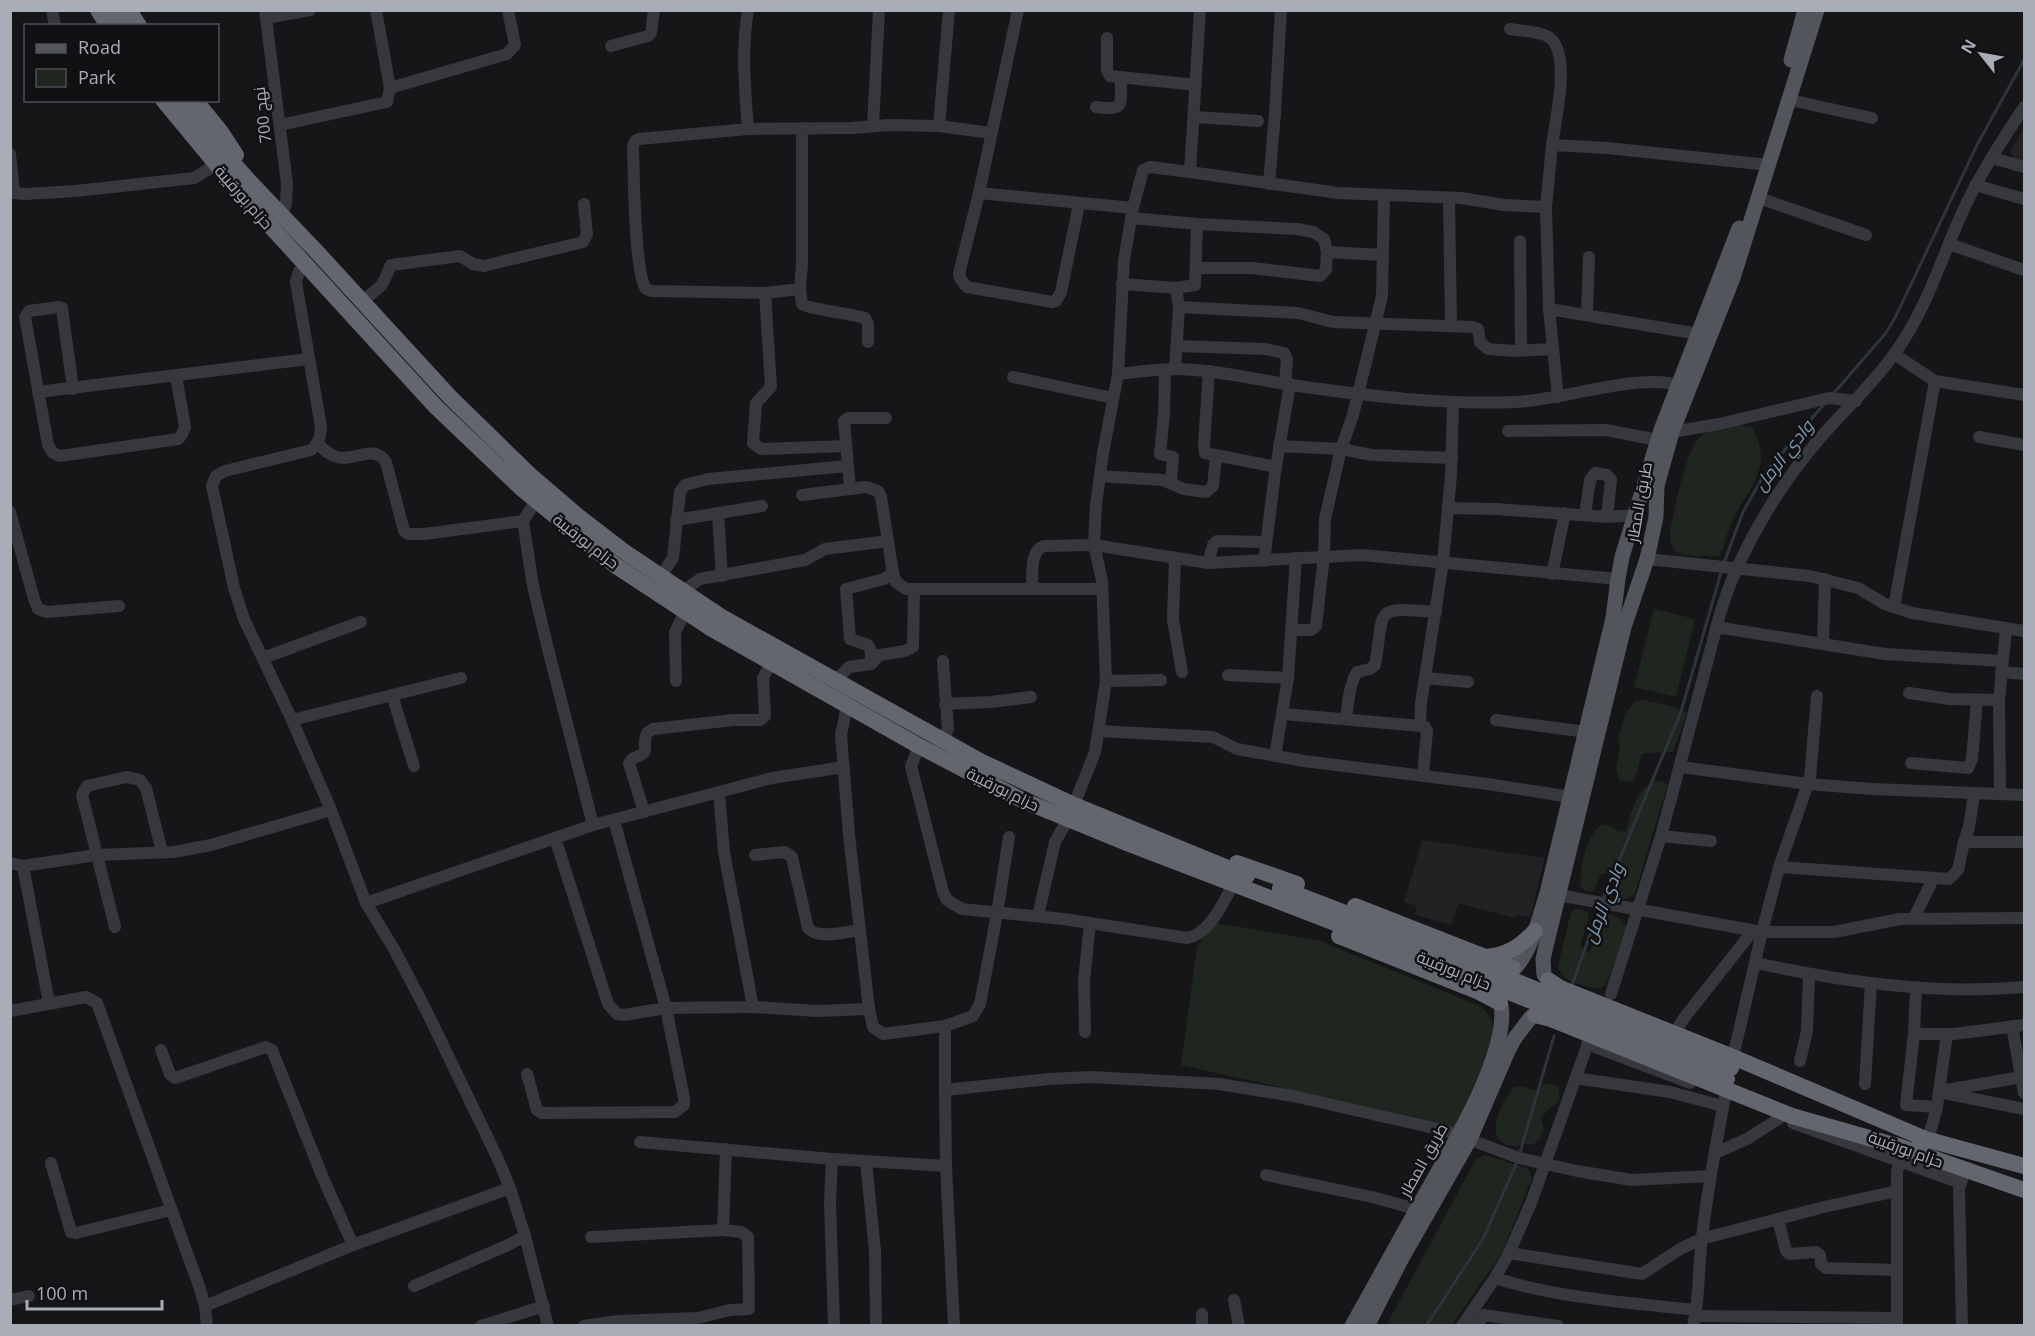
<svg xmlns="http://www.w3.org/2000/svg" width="2035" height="1336" font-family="'Open Sans',Cairo,sans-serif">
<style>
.built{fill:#222225}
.green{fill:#1e261f}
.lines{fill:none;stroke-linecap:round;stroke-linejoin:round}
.stream{stroke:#2c353c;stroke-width:3}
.minor{stroke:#37383d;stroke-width:12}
.major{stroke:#53555c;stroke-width:15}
.highway{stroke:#63666e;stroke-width:16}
.highway-bridge{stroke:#63666e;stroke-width:16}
.labels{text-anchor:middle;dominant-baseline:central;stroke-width:5;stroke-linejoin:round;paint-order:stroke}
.street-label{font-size:16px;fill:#a8adb8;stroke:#111113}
.water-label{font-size:18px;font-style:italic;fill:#7f9bb3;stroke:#111113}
</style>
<rect width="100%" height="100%" fill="#161618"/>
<g class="built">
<polygon points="2024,128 2024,164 2015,161 2010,152"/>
<polygon points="1422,840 1545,858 1530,918 1517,915 1515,918 1458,903 1451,925 1415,915 1417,906 1404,902"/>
</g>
<g class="green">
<path d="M1739,425L1752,427C1775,468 1749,486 1732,521C1727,532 1725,545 1720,556C1711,557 1704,556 1695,556C1675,554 1670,552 1670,530C1675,509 1686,445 1703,434C1711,428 1729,427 1739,425Z"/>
<polygon points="1654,609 1695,619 1676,697 1634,687"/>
<path d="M1644,700C1659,704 1674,705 1687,713L1673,752L1643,753C1638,763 1639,772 1632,782L1620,781L1616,768L1620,746L1618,737L1626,713L1635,701Z"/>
<path d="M1653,780L1663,781L1667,786L1635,893C1627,901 1624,900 1615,897V884L1608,873L1601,874L1594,890L1589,892L1581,888C1579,871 1586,832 1603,824L1611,826L1619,832L1626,831C1632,808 1635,796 1653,780Z"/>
<path d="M1576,909L1586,911L1589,916L1581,943L1583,949L1589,952C1597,941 1597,926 1605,914C1616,913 1620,919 1627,927L1606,985L1598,989C1583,985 1564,984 1558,967L1571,912Z"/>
<path d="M1217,923L1320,941L1482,1007C1487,1013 1493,1020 1493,1028C1494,1049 1464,1105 1455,1127L1181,1065L1197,946Z"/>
<path d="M1544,1084H1554L1559,1088L1560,1099C1554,1106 1545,1111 1541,1119L1544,1130L1539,1140L1532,1145L1522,1143L1519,1146C1478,1147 1500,1105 1514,1087C1523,1085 1528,1090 1537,1090Z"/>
<polygon points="1485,1155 1528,1169 1532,1178 1503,1251 1452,1325 1386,1326 1476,1159"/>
</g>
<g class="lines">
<g class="stream">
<polyline points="1834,393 1885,334 1895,318 1977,145 2024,60"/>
<polyline points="1724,563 1743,512 1765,473 1825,403"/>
<polyline points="1602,901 1681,712 1722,569"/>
<polyline points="1572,985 1600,907"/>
<polyline points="1519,1156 1554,1036"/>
<polyline points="1426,1326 1483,1239 1517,1162"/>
</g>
<g class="minor">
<polyline points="52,10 55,26"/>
<polyline points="265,10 287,184 286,203 282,215"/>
<polyline points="1018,10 979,193 959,274 961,280 967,287 1052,302 1056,301 1061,292 1079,204"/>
<polyline points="266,18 310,10"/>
<path d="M1510,29C1522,31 1537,31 1547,36C1573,49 1555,122 1552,145"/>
<polyline points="1107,38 1107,70 1110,76 1196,85"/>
<polyline points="611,46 648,36 651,33 654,10"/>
<polyline points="390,88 507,54 515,45 508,10"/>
<polyline points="1790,100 1872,118"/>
<path d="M1096,107C1126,111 1120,105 1121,78"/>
<polyline points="1194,117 1258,121"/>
<polyline points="280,125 387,102 390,88 376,10"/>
<polyline points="873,126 879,10"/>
<polyline points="939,126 949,10"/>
<path d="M802,128V263L800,289L765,293L652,291L646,289C634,271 634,173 633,146L635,141L639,139L748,129L852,128L889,125L939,126L991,133"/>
<path d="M748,129C745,89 741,50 748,10"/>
<polyline points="10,154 14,193 25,194 76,191 194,178 209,169"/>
<polyline points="1992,158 2024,167"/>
<polyline points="1190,172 1200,10"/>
<polyline points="1269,184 1275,113 1281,10"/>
<polyline points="1975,185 2024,199"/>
<polyline points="979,193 1133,208"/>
<polyline points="1384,195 1382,296 1353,415 1341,449 1372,455 1452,458"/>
<polyline points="1449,198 1451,326"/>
<polyline points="1759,198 1866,235"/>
<polyline points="1131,218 1197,224 1297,229 1313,232 1324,239 1327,252 1383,255"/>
<polyline points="1520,241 1521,350"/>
<polyline points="1949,244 2024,270"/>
<path d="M305,265L299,271L296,282L321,427C320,437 319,443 311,450L225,471L216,476L212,486L234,588L244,619L292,720L331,810L366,903L394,949L426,1010L497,1157L510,1188L525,1236L548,1326"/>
<polyline points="1196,268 1252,268 1320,276 1326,270 1327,252"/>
<polyline points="1122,284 1176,288 1179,307 1175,369"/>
<polyline points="1176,288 1195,285 1197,224"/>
<path d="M800,289L802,304C807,309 853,314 865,318L868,324V342"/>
<polyline points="765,293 771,387 756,403 753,443 761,449 846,446"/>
<polyline points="362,302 382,285 391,265 460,256 473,264 484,266 583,242 587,234 584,204"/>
<polyline points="1179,307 1298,313 1333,322 1473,327 1478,329 1480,342 1488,349 1515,351 1553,349"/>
<polyline points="1549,309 1558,397"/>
<polyline points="1587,315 1589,257"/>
<polyline points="1705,335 1549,309 1546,207 1552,145 1607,148 1769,165"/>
<polyline points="1177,346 1265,349 1284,353 1287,359 1285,384"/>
<polyline points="1894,354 1935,381 2024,395"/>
<polyline points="1165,370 1164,415 1160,454 1173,457 1171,482"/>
<polyline points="1209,371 1204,443 1205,453 1276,467"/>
<path d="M1118,374C1138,372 1157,369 1177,369C1218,370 1258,380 1298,386C1370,396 1443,405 1515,402C1562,401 1644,370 1685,387"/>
<polyline points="1013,377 1113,398"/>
<polyline points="73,389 62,308 59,307 29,311 25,317 48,445 53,453 60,456 178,439 181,436 185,427 176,376"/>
<polyline points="38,392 308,359"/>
<polyline points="1508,431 1606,430 1658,440"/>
<polyline points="1665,431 1672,432 1719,424 1829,398 1856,401"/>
<polyline points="1979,437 2024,445"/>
<path d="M317,443C323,449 329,455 337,457C354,462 373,443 386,462L404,531L408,534H424L523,521"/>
<polyline points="1279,446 1341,449 1325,519 1324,556 1316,626 1311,630 1292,630"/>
<polyline points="1100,476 1162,480 1184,489 1206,492 1213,486 1216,456"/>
<polyline points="850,488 844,421 848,418 886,418"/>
<polyline points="802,495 866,487 878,491 881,497 893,573 896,582 906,589 1102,589"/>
<polyline points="1448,508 1496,509 1607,517 1634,515"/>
<polyline points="10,512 34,599 38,609 47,612 119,606"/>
<polyline points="718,514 722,576"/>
<polyline points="1585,515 1590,480 1595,473 1607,475 1611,480 1607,517"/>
<polyline points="676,520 762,506"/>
<polyline points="1175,558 1173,620 1182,672"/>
<polyline points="1647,559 1810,576 1858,588 1885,604 1912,613 2024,631"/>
<polyline points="1264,561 1275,473 1290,384"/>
<polyline points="1208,563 1213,545 1217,541 1266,542"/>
<polyline points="1552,574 1565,513"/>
<polyline points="660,577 673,558 680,492 685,485 708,479 848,466"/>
<path d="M1032,589C1033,576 1029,551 1044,546L1094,545L1208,563L1362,555L1618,579"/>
<polyline points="682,592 700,579 805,560 825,549 888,541"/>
<polyline points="1894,607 1935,381"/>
<polyline points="1716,627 1885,654 2002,661"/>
<polyline points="1823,644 1825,579"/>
<polyline points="263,658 361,622"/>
<polyline points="943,661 948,729 943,741"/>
<polyline points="871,664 871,651 868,645 850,639 846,589 884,579 893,573"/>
<polyline points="2001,672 2024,674"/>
<polyline points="1228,675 1288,678"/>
<polyline points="1425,678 1468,682"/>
<polyline points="676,681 675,632 685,612"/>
<polyline points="835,681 849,667 871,664 880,655 905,651 913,647 914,590"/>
<polyline points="1106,681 1161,680"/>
<polyline points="1909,693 1950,699 1999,700"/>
<polyline points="392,695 414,766"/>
<polyline points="1817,696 1810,778 1779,867 1762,932 1834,932 1900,919 2024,918"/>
<polyline points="945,704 991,702 1031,697"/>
<polyline points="1284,714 1420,726 1421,703 1443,562 1451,475 1453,402"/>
<path d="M1346,719C1348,703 1349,686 1357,672L1370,669L1375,665C1385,607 1372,607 1436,612"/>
<polyline points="292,720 461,678"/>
<polyline points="1496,720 1587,732"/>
<polyline points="1420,726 1425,727 1427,731 1423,775"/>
<polyline points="1099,731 1213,737 1237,749 1304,761 1488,784 1577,798"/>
<path d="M919,746L911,766L943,892L947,900L962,909L1064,919L1187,938C1207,935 1220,909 1229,892"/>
<polyline points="1275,756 1288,678 1296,558"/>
<polyline points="1911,763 1968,768 1972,759 1977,700"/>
<polyline points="1681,767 1808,784 1872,789 2024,795"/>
<polyline points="719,792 772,778 844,767"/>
<polyline points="2000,794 1999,700 2006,629"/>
<polyline points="1074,805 1095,752 1106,681 1102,580 1094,545 1096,504 1103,453 1118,374 1124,260 1133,208 1143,170 1150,167 1190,172 1338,193 1461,198 1504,205 1546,207"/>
<path d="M644,812L629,763L632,759C654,750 640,751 647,733L653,729L733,720H760L765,716L763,678L771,663"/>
<polyline points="1661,836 1711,841"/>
<polyline points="555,838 608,1004 617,1014 624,1015 666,1008 614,820"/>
<polyline points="1964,842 1969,827 1974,794"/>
<path d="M755,855L785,852L792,857L808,928C817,940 847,932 860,930"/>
<polyline points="10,863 23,866 96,855 174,852 211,845 331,810"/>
<polyline points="23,866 49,1003"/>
<polyline points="1779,867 1949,879 1958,870 1964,842 2024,842"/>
<polyline points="1558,895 1762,932 1733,1057"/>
<polyline points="366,903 593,825 547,645 533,586 523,521 536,501"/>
<polyline points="1038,916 1055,842 1068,819"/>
<polyline points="1914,918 1933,879"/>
<polyline points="115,927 82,795 87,786 127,777 140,780 146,788 162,852"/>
<path d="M1756,963C1844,982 1935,995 2024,987"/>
<polyline points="1916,987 1914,1034 1906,1105 1937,1107"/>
<path d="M1611,994L1661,836L1720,614C1737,556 1776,490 1815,444C1846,407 1883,376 1908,333C1931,295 1944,252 1962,213C1979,175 2002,141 2024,107"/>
<polyline points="753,1007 817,1011 869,1009 849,835 841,735 847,706"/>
<polyline points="869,1009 873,1027 883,1034 945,1026"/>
<polyline points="10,1011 86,997 97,1003 199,1286 205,1306 207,1326"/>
<polyline points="2012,1026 2024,1093"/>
<polyline points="1085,1032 1084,981 1090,923"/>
<polyline points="1674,1034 1684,1018 1752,932"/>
<polyline points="1914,1034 1954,1034 2024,1025"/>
<polyline points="1591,1035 1531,1203 1509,1253 1642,1274 1680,1249 1701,1239 1824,1207 1897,1191 1897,1326"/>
<polyline points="1587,1044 1690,1083"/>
<polyline points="161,1050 170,1074 175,1078 266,1047 272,1050 323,1178 353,1245"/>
<polyline points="1800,1061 1807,1031 1809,975"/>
<polyline points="527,1074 537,1110 542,1113 675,1112 684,1105 684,1098 666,1008 753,1007 724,852 719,792 593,825"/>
<polyline points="1575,1078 1670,1092 1723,1106"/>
<polyline points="1865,1084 1871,983"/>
<polyline points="945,1090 945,1026 973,1016 980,1004 997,914 1009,837"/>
<polyline points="1946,1090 2022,1077"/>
<polyline points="1939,1092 2024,1109"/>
<polyline points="1793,1123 1961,1183"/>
<polyline points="1928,1140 1937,1107 1947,1034"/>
<polyline points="640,1142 832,1159 946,1166"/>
<polyline points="1715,1153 1747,1139 1780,1118"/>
<polyline points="832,1159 830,1201 834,1326"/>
<polyline points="866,1162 875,1250 876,1326"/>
<polyline points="51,1163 71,1232 76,1233 171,1210"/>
<polyline points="1266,1175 1372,1197 1416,1209"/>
<polyline points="1897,1191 1897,1171 1900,1163"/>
<polyline points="1778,1219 1786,1251 1789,1254 1816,1252 1820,1255 1821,1264 1826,1268 1897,1270"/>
<polyline points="591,1237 723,1230"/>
<path d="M1495,1278C1557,1298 1631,1303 1696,1310"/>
<polyline points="414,1286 508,1245 525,1236"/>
<polyline points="10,1300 29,1296"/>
<polyline points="1234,1300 1239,1326"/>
<polyline points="205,1306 353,1245 510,1188"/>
<polyline points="1202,1314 1202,1326"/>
<polyline points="1695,1316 1897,1318"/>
<polyline points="481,1326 544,1306"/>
<polyline points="584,1326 618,1321 698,1318 730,1310 749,1309 748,1237 741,1232 723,1230 726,1149"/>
<polyline points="954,1326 946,1166 945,1090 1049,1079 1092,1077 1219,1084 1293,1096 1447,1131 1519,1158 1577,1171 1632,1180 1710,1176"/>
<polyline points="1462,1326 1495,1278 1509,1253"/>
<polyline points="1476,1326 1484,1315 1558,1326"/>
<path d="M1693,1326C1700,1297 1698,1267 1702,1238C1707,1191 1716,1144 1725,1097"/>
<polyline points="1962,1326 1959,1188 1963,1177"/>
</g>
<g class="major">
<polyline points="1791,60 1805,10"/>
<path d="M1516,967C1533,946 1539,918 1547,893L1613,618L1618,579L1622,557L1661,430L1739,228"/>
<polyline points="1544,975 1543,959 1546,946 1624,627 1647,559 1656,517 1657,486 1672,432 1733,278 1817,10"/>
<path d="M1352,1326C1374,1287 1395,1248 1417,1209C1442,1163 1510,1056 1501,1005"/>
<polyline points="1367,1326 1402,1258 1470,1139 1508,1051 1515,1038 1531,1017"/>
</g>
<g class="highway">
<polyline points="98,10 108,26"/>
<polyline points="114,10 124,26"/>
<polyline points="129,10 139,26"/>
<polyline points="163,100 240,193 436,407 521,488 616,566 712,629 919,746 1022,800 1127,843 1361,933"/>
<polyline points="195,100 221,132 236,155"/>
<polyline points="180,103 250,182 316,251 450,397 530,475 578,516 626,553 720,616 980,761 1074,805 1247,876"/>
<polyline points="1237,863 1297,884"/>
<polyline points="1280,888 1366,921"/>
<polyline points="1355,906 1513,968"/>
<polyline points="1339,936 1477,991 1500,1003"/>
<path d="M1485,957C1506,956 1520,947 1535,931"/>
<polyline points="1548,980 1560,988 1733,1057 1928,1140"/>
<polyline points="1535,1015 1551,1019 1792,1116 1904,1148"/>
<polyline points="1918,1137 2024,1166"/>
<polyline points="1895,1145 2024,1190"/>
</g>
<g class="highway-bridge">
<polyline points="1366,921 1731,1068"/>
<polyline points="1361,933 1727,1079"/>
</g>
</g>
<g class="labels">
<g class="street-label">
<text transform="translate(262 115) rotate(-97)">نهج 700</text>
<text transform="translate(244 197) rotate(49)">حزام بورقيبة</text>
<text transform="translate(1639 502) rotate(-80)">طريق المطار</text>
<text transform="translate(586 541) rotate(38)">حزام بورقيبة</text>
<text transform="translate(1003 789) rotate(26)">حزام بورقيبة</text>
<text transform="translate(1454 970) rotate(22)">حزام بورقيبة</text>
<text transform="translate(1906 1149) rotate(20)">حزام بورقيبة</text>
<text transform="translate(1423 1160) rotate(-61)">طريق المطار</text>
</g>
<g class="water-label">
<text transform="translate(1783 455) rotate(-52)">وادي الرمل</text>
<text transform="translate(1603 903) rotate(-69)">وادي الرمل</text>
</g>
</g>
<rect width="2035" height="1336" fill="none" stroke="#a8adb8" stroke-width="24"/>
<rect x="24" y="24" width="195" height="78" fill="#111113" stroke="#4d4f55" stroke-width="1.5"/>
<rect x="36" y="44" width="30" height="9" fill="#53555c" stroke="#4d4f55" stroke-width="1.5"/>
<text x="78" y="54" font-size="18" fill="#a8adb8">Road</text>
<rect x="36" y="69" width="30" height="18" fill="#1e261f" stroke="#4d4f55" stroke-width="1.5"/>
<text x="78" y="84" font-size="18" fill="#a8adb8">Park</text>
<g transform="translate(1981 54) rotate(301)" stroke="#111113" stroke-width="4.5" paint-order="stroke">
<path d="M0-4.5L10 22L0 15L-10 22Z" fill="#a8adb8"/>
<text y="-9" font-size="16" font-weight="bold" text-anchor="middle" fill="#a8adb8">N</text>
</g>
<path d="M27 1300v9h135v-9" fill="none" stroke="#a8adb8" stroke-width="3"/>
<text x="36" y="1300" font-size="18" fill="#a8adb8" stroke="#111113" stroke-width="4.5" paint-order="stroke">100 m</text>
</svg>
